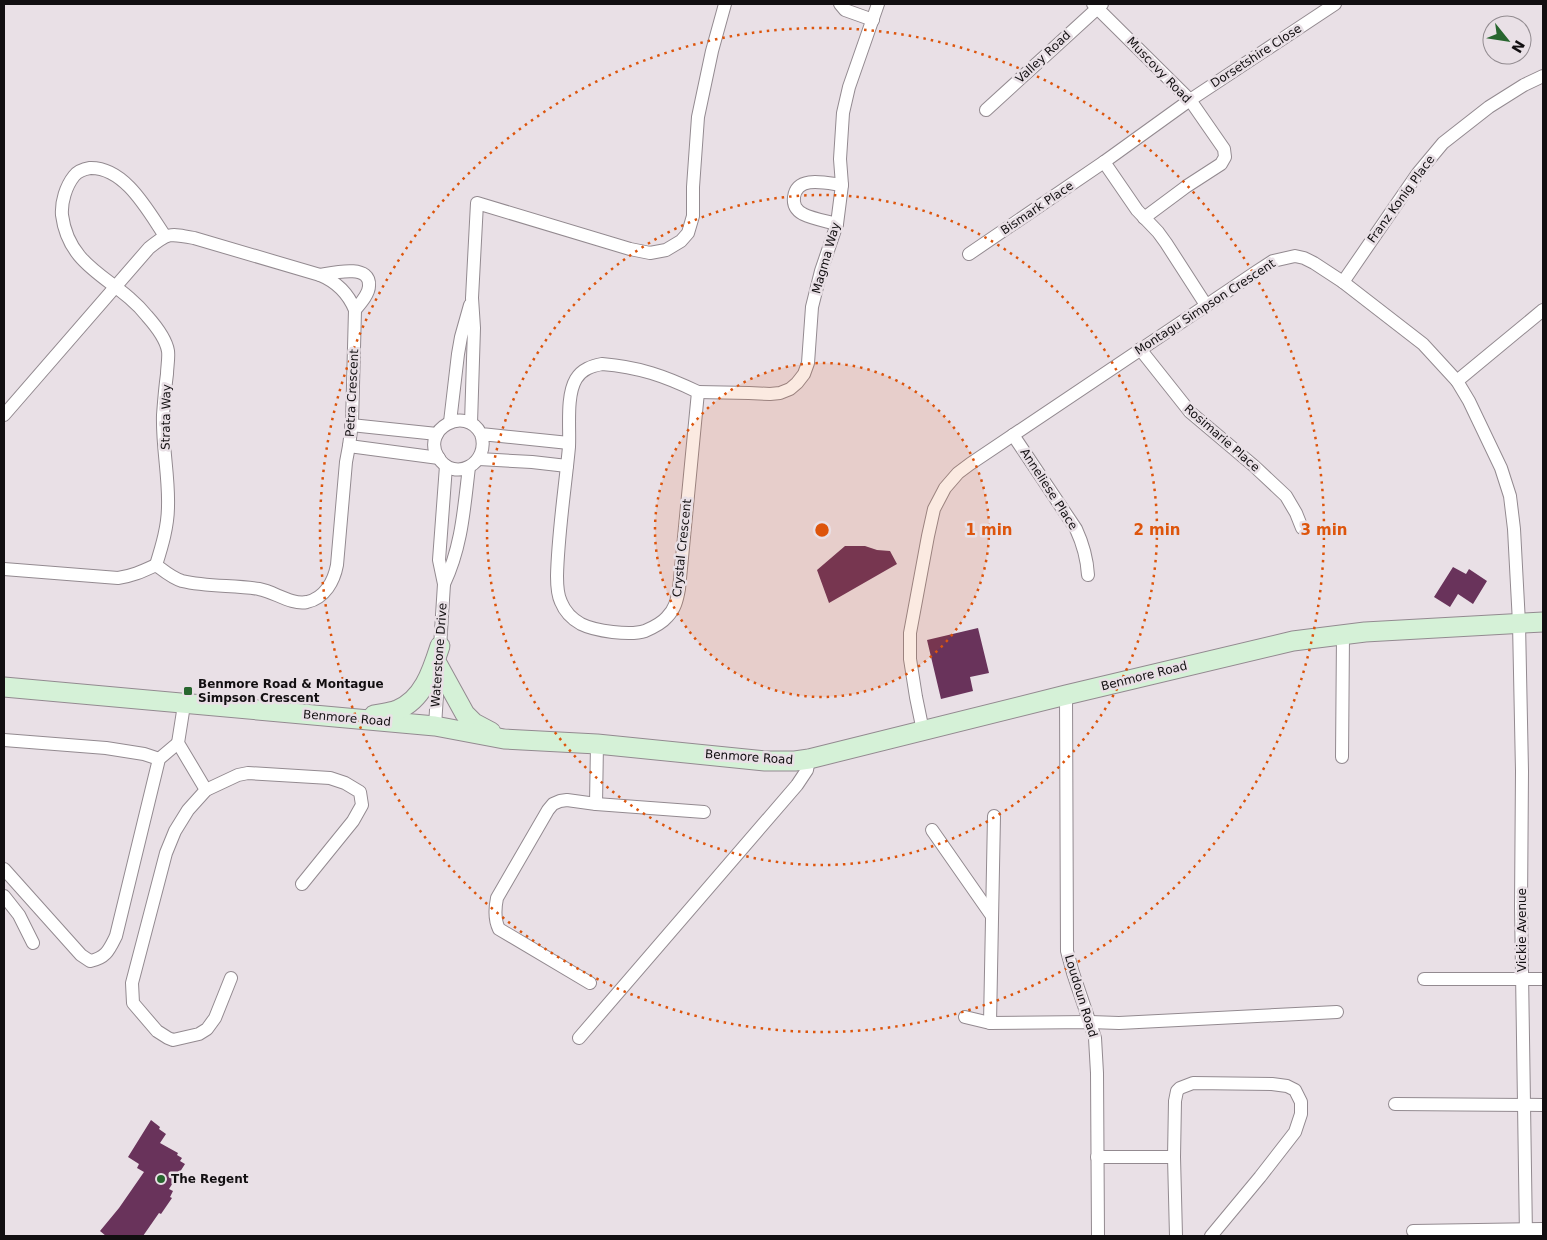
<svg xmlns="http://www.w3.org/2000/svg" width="1547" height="1240" font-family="'DejaVu Sans',sans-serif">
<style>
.building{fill:#69335b}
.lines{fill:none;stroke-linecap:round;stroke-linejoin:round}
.street-casing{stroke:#938a90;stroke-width:14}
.secondary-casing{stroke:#938a90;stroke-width:21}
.street{stroke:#fff;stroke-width:12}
.secondary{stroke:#d5f1d7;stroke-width:19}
.ring{fill:none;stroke:#dd550c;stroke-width:2.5;stroke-dasharray:2.5 5}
.poi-dot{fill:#28662f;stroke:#e9e0e6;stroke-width:2}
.labels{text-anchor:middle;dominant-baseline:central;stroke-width:5;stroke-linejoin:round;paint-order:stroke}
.street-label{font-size:12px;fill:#120f11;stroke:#e9e0e6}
.poi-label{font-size:12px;font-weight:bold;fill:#120f11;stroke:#e9e0e6;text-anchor:start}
.centre{fill:#dd550c;stroke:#e9e0e6;stroke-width:2.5}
.ring-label{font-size:15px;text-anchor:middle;font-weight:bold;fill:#dd550c;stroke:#e9e0e6;stroke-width:5;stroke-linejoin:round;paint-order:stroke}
</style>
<rect width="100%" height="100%" fill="#e9e0e6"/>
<g class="building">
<polygon points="845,546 865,546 877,550 890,551 897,564 829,603 817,570"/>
<polygon points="1453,567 1466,574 1469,569 1487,581 1473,604 1458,594 1450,607 1434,597"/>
<polygon points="978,628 989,673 970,677 973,691 941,699 927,640"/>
<polygon points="151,1120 160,1127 159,1129 166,1134 160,1143 178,1153 177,1155 182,1158 180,1161 185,1164 169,1189 173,1191 170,1197 172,1198 161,1214 159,1213 143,1236 106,1236 100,1231 119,1208 144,1172 137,1168 139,1164 128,1157"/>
</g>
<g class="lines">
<g class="street-casing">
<g id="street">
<polyline points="840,4 845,10 873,20"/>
<polyline points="1093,4 1190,100 1224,149 1225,157 1221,164 1187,186 1144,218"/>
<polyline points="986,110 1102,4"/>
<polyline points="1104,162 1137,210 1158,232 1166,243 1206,305"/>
<path d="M837,224C826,221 813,219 803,214C796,210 793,205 794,197C797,175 826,183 842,185"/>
<polyline points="969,254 1104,162 1190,100 1335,4"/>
<path d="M320,275C332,273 371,263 369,286C369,294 360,304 355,310"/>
<polyline points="1343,282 1418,173 1443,143 1489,107 1524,85 1543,76"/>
<polyline points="1140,349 1190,412 1254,466 1286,496 1296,513 1302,528"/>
<path d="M602,364C639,367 665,376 698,392L679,589C677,600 675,609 667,617C662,623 652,628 645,631C630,636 595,631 581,624C572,619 565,612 561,602C557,594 557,584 557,576C558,533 565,489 569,447C570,427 566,396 576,379C582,369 592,366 602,364Z"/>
<polyline points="1457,381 1543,310"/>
<polyline points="698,392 749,393 770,394 780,393 790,389 797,383 804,374 808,363 812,307 821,271 837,224 842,185 840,159 843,113 849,87 878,4"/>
<path d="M4,415L149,248C168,233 169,233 194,238L320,275C337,282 348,293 355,310L352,423L349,446L346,462L337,565C334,581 325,598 307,602C291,605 275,592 259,589C234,585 207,587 182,581C172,578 164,571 156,565C143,571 133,576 118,578L4,569"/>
<polyline points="450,422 458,354 461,337 470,305"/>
<polyline points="471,423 474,328 472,298 477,203 630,249 650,253 666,250 681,241 688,233 693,216 693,187 698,117 712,51 725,4"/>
<polyline points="351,425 437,434"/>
<path d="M481,434C491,463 454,484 438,457C421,430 465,404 481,434L569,443"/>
<path d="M1013,435L1076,529C1083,544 1087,558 1088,575"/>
<polyline points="349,446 439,458"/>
<polyline points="479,459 532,462 567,466"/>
<path d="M156,565C162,546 168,526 168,506C169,476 162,446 163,415C164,402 165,388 167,374C167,367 169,358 168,351C166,339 155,325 147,316C117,278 69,270 62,215C61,202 66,186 74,176C78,171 84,169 90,168C125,167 148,211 165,236"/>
<path d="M444,584C462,546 464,508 469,467"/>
<polyline points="1066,695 1067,951 1073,973 1095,1038 1097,1073 1098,1236"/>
<polyline points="184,705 178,743 206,790"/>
<polyline points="435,726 444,584 439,560 446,466"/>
<polyline points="923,731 916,697 910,659 910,633 928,536 934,509 945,488 958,473 970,464 1256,272 1273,261 1295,256 1304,258 1314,263 1343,282 1423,344 1457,381 1469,401 1501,468 1510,496 1514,529 1519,623 1522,771 1521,906 1526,1236"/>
<polyline points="4,740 106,748 144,754 159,759"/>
<polyline points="1342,757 1343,635"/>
<polyline points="596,804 597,744"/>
<polyline points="932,830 992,916"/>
<path d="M4,869L81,955L90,961C106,958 109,950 116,936L159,759L178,743"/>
<polyline points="4,896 19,915 33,943"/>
<polyline points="231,978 215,1018 207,1029 199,1034 173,1040 168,1038 157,1031 133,1003 132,983 166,853 175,831 188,810 206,790 238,775 248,773 330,778 345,783 360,792 362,805 353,821 302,884"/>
<polyline points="1424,979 1543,979"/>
<path d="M590,983L499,929C494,919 495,908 497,898L548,810L553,804L560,801L567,800L596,804L704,812"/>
<polyline points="965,1017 990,1023 1090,1022 1119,1023 1337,1012"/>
<polyline points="990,1023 994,816"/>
<polyline points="579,1038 797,785 807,770 809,759"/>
<polyline points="1395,1104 1543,1105"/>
<polyline points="1097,1157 1174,1157"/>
<polyline points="1413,1231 1543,1229"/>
<polyline points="1176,1236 1174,1157 1175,1101 1177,1091 1180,1088 1193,1083 1272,1084 1287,1086 1295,1090 1301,1102 1301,1114 1295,1132 1260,1177 1211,1236"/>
</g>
</g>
<g class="secondary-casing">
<g id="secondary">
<polyline points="438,665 465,714 474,723 491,732"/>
<polyline points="4,687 435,726 504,739 597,744 765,761 795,761 809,759 1066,695 1293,641 1365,632 1543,622"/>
<path d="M374,715C382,713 390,713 397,710C423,700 432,671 440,646"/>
</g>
</g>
<use href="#street" class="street"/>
<use href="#secondary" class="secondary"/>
</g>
<circle cx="822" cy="530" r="167" fill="#dd550c" fill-opacity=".12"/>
<g class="ring">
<circle cx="822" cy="530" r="167"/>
<circle cx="822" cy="530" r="335"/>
<circle cx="822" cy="530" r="502"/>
</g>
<g class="poi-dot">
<rect x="183" y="686" width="10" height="10" rx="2.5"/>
<circle cx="161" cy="1179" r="5"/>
</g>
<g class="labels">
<g class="street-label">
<text transform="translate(1256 56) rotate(-33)">Dorsetshire Close</text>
<text transform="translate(1043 57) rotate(-43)">Valley Road</text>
<text transform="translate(1159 70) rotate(46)">Muscovy Road</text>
<text transform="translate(1401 199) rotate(-54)">Franz Konig Place</text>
<text transform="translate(1037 208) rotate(-34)">Bismark Place</text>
<text transform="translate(826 258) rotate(-74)">Magma Way</text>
<text transform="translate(1205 307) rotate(-33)">Montagu Simpson Crescent</text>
<text transform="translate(352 393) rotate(-87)">Petra Crescent</text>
<text transform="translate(166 417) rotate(-89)">Strata Way</text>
<text transform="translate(1222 438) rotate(41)">Rosimarie Place</text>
<text transform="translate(1049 489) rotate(57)">Anneliese Place</text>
<text transform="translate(682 548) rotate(-84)">Crystal Crescent</text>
<text transform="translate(439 655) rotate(-86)">Waterstone Drive</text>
<text transform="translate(1144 676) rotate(-14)">Benmore Road</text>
<text transform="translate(347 718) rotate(5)">Benmore Road</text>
<text transform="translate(749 757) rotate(4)">Benmore Road</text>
<text transform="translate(1522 930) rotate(-90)">Vickie Avenue</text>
<text transform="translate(1081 996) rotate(73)">Loudoun Road</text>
</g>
<g class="poi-label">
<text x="198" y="684">Benmore Road &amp; Montague<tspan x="198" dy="14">Simpson Crescent</tspan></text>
<text x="171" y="1179">The Regent</text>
</g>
</g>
<circle cx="822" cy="530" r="8" class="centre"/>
<g class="ring-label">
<text x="989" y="535">1 min</text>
<text x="1157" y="535">2 min</text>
<text x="1324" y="535">3 min</text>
</g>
<rect width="1547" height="1240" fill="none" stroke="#120f11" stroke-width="10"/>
<g transform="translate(1507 40) rotate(120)"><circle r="24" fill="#e9e0e6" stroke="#938c91"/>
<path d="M0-4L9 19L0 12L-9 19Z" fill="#28662f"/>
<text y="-8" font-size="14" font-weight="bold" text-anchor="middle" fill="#120f11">N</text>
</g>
</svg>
